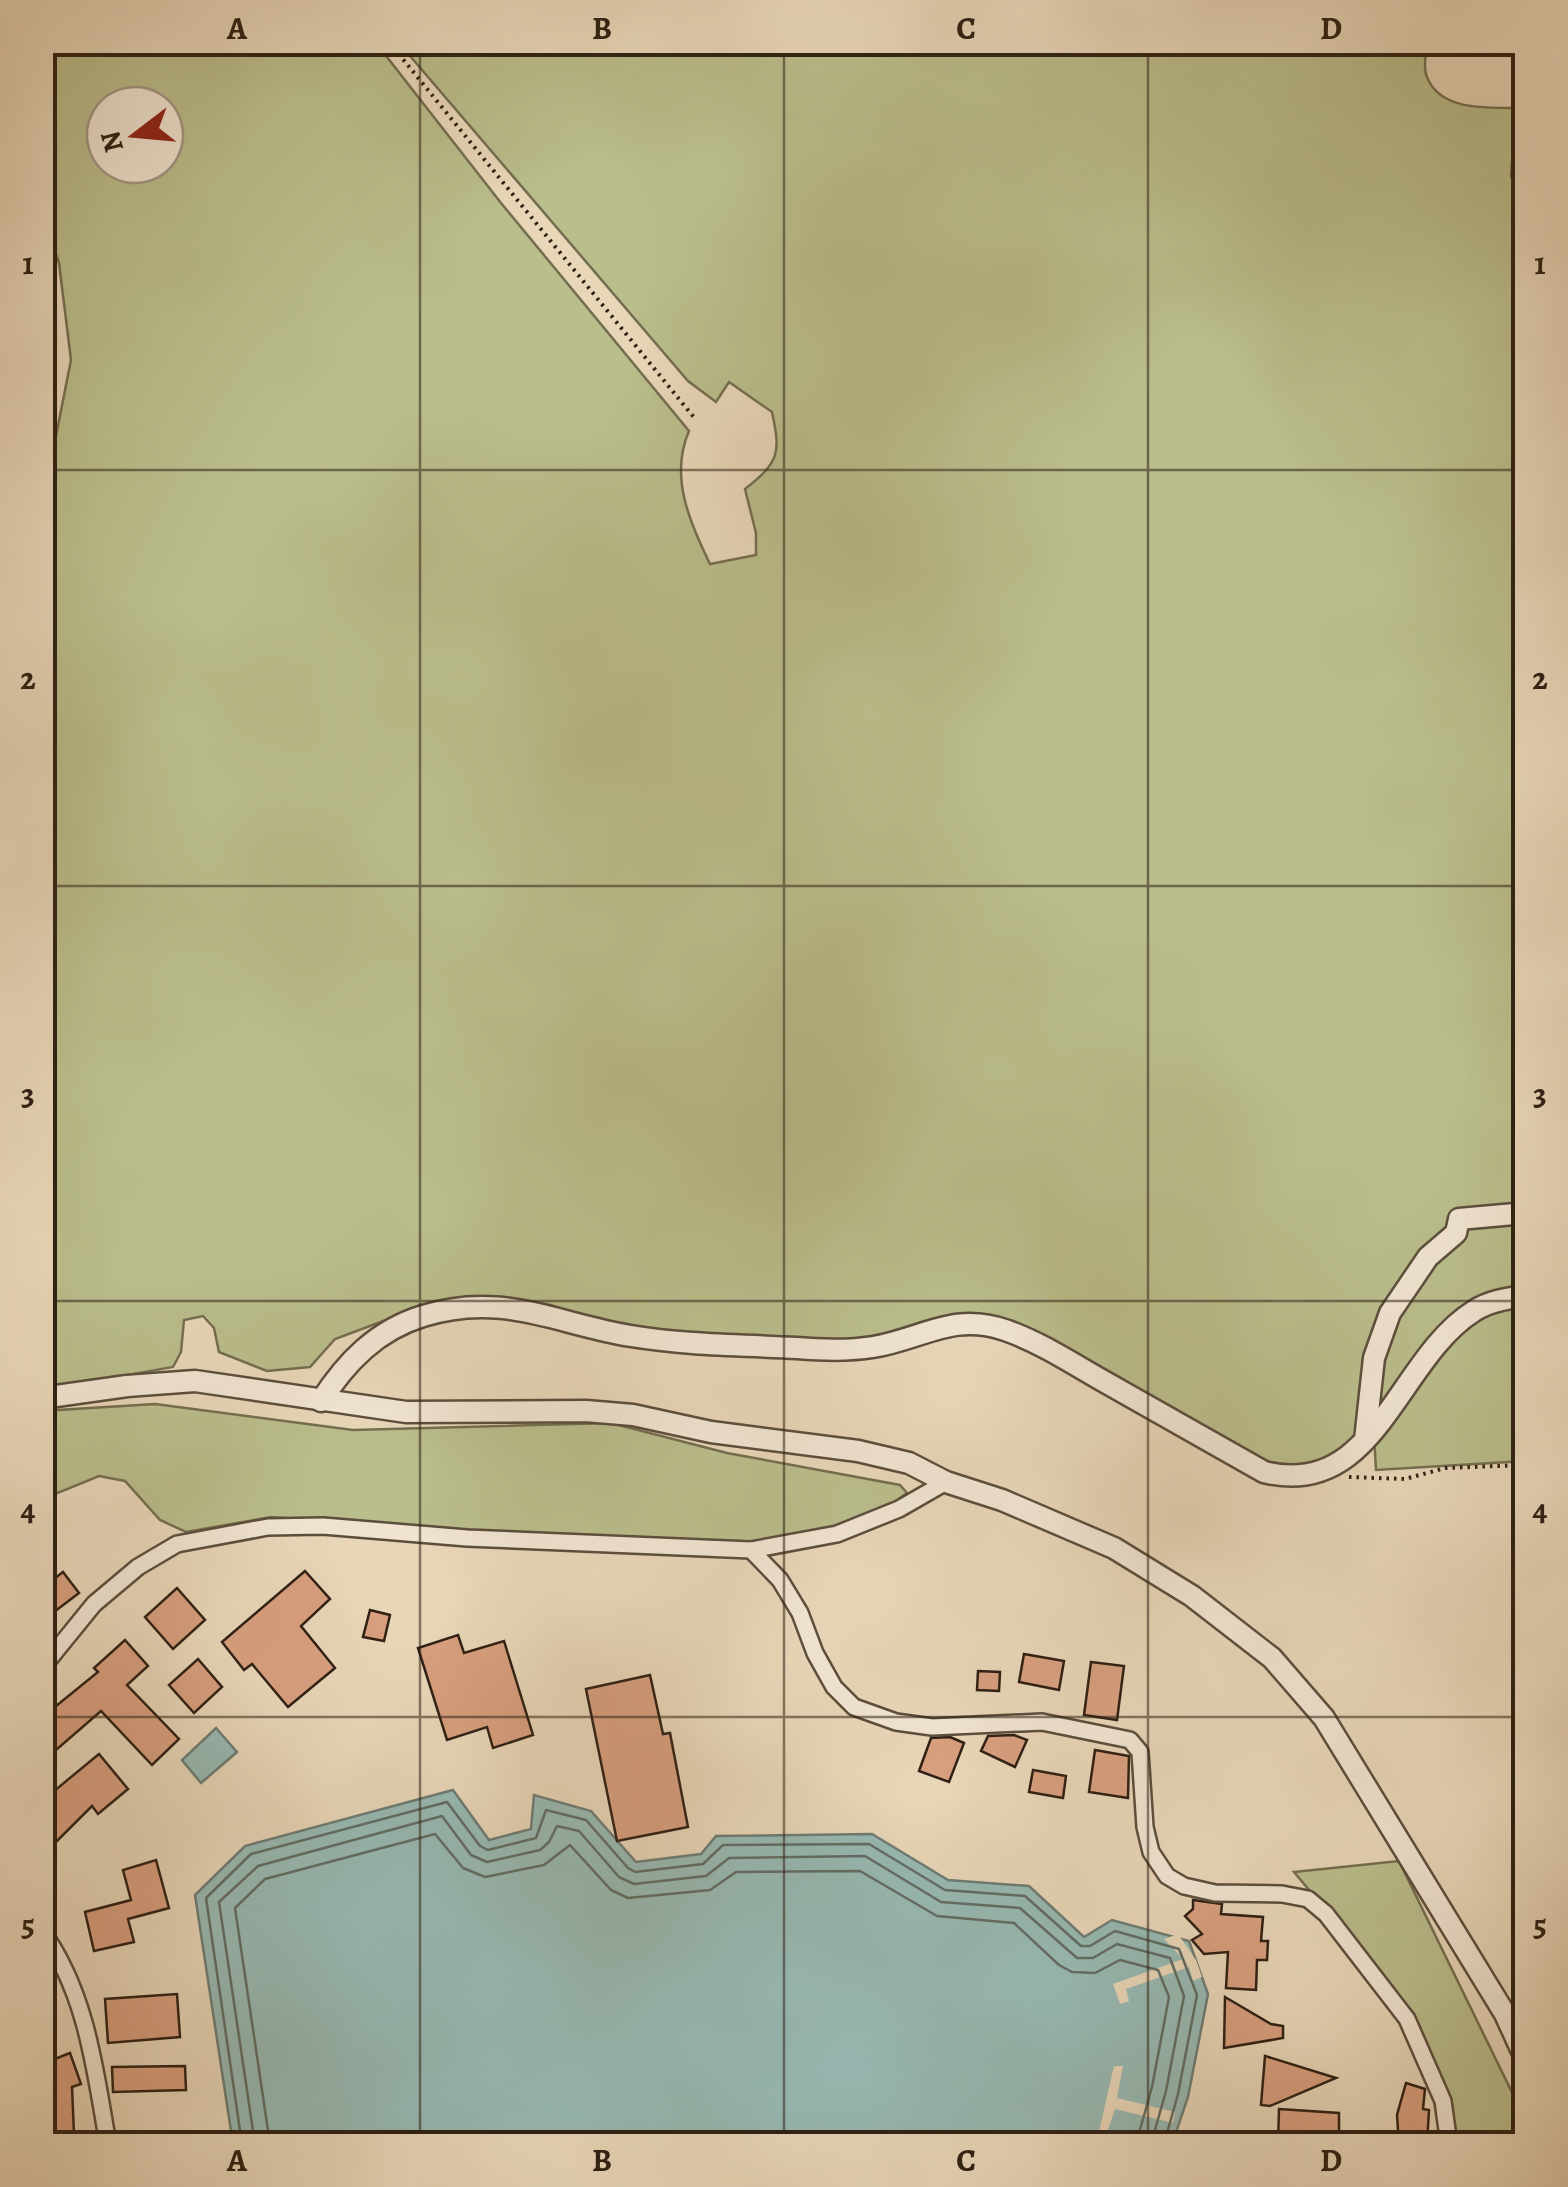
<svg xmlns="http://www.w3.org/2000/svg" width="1568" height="2187" font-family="Alegreya,serif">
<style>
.green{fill:#babd8c;stroke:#746e50;stroke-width:2.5;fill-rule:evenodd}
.water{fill:#97b9b3;stroke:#6d7c73;stroke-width:2.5}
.pier{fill:#e8d6b8}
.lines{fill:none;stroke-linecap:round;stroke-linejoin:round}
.shore{stroke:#626c64;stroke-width:2.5}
.building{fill:#d89f7f;stroke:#2e2014;stroke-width:2.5}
.minor-casing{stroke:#5c4e3d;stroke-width:20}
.tertiary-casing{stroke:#5c4e3d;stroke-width:25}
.path{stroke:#2e2014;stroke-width:4;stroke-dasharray:2.5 5;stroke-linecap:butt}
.minor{stroke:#f0e4d1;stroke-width:15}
.tertiary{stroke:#f0e4d1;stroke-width:20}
.grid{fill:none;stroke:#2e2014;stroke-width:2.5;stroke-opacity:0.55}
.neatline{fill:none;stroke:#2e2014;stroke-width:4}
.grid-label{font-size:32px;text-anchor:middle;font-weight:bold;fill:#2e2014}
</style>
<rect width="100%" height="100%" fill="#e8d6b8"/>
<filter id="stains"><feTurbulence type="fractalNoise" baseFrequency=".002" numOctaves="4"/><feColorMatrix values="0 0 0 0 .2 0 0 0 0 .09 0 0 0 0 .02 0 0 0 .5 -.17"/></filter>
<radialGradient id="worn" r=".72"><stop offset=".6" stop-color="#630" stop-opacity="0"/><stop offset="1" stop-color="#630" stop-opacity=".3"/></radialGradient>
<g class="green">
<path d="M42,43H376L501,203L689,431C669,477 690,522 710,564L756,555V533L745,489C779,462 781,454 772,412L729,382L716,402L688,381L399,43H1426C1427,51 1423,65 1426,74C1438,114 1494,107 1525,108V156L1512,162L1511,177L1526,198L1525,1461L1376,1470L1371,1385C1368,1400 1366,1418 1359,1432C1345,1460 1303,1465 1274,1467L996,1321L861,1345L630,1332L550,1305L498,1297L439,1303L402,1314L335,1339L310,1367L267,1371L219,1352L214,1328L203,1316L184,1320L181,1352L173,1367L43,1390L42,477L51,461L71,360L59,263L43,215ZM105,105H165V165H105Z"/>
<polygon points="155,1404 353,1430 611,1423 727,1453 900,1485 907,1493 880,1513 823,1536 766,1542 679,1544 271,1517 186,1532 160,1520 125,1481 99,1476 43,1499 42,1411"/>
<polygon points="1399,1861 1525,2119 1525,2144 1446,2144 1448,2136 1413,2014 1294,1872"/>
</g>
<g class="water">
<polygon points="216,1728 237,1752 201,1783 182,1760"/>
<polygon points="453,1790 489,1840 531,1829 534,1795 591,1811 636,1862 701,1854 716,1836 872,1834 948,1880 1029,1886 1084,1937 1112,1920 1189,1941 1208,1994 1188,2097 1172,2144 233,2144 195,1895 245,1846"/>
</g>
<g class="pier">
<polygon points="1178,1934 1196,1960 1202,1977 1193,1981 1189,1967 1126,1989 1129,2001 1120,2004 1113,1984 1183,1959 1164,1939"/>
<polygon points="1114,2066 1123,2066 1117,2098 1175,2112 1173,2123 1115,2109 1104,2142 1097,2140"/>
</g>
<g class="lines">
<g class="shore">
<polyline points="242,2144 206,1898 251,1854 447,1802 480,1846 488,1850 536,1838 546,1810 586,1820 628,1868 635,1872 703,1864 723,1845 869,1844 945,1890 1025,1896 1081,1946 1090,1946 1115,1931 1179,1949 1197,1995 1178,2094 1164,2144"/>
<polyline points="255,2144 219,1902 258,1866 442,1816 471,1855 487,1862 540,1850 549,1842 557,1826 579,1831 619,1877 634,1884 706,1876 729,1858 865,1856 941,1902 1020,1908 1077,1958 1093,1958 1117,1944 1170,1958 1184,1996 1166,2091 1151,2144"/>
<polyline points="270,2144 235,1908 265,1879 435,1834 463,1868 485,1877 544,1865 570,1845 611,1890 628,1898 710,1890 736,1872 860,1871 937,1916 1014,1923 1059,1965 1072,1972 1095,1973 1120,1960 1158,1970 1169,1997 1152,2087 1136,2144"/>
</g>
</g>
<g class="building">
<polygon points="305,1571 330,1599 301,1626 335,1668 288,1707 252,1664 244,1670 222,1642"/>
<polygon points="63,1572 79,1593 50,1615 42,1605 42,1588"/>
<polygon points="177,1588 205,1620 173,1649 145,1617"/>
<polygon points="370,1610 390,1615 384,1641 363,1637"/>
<polygon points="458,1635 464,1653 504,1641 533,1735 493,1748 487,1727 447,1740 418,1648"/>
<polygon points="125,1640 148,1666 127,1685 179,1739 152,1765 101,1711 56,1750 43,1735 53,1726 45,1715 98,1672 94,1668"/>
<polygon points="1024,1654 1064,1661 1059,1690 1019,1682"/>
<polygon points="198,1659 222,1687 194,1713 169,1685"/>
<polygon points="1091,1662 1124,1666 1117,1720 1084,1715"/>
<polygon points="978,1671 1000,1672 999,1691 977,1690"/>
<polygon points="650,1675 663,1734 670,1733 688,1827 617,1841 586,1689"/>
<polygon points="1014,1735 1027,1740 1015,1767 981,1751 988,1736"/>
<polygon points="950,1737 964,1743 949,1782 919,1771 931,1738"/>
<polygon points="1095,1750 1129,1756 1128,1798 1089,1792"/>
<polygon points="99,1754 128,1789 98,1814 92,1806 55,1843 42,1830 42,1801"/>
<polygon points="1033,1770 1066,1776 1063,1798 1029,1792"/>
<polygon points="156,1860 169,1908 128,1919 134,1942 94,1951 85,1912 131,1900 123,1870"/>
<polygon points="1193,1900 1222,1904 1221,1914 1263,1917 1261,1941 1268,1941 1267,1960 1257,1960 1256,1990 1226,1988 1228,1952 1204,1954 1192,1940 1202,1934 1185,1916 1193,1909"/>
<polygon points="177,1994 180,2037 108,2043 105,1999"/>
<polygon points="1225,1997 1271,2024 1283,2026 1283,2038 1224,2048"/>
<polygon points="70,2053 81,2084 72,2087 74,2134 42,2135 42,2064"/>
<polygon points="1265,2056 1336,2078 1270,2106 1261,2105"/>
<polygon points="185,2066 186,2090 113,2092 112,2067"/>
<polygon points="1406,2083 1425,2089 1423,2109 1429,2110 1427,2144 1399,2144 1397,2115"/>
<polygon points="1279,2109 1339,2113 1339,2131 1329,2132 1322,2144 1278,2144"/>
</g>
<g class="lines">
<g class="minor-casing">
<g id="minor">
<polyline points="751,1550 780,1580 800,1613 815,1653 834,1687 854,1707 896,1722 932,1727 1042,1722 1130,1740 1140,1752 1145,1827 1151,1852 1167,1876 1184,1886 1215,1893 1282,1894 1308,1899 1326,1914 1407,2019 1443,2101 1449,2144"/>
<polyline points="42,1668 94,1604 138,1567 177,1544 268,1527 323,1526 467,1538 751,1550 837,1534 899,1509 946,1482"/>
<path d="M42,1931C87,1994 95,2070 108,2144"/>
</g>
</g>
<g class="tertiary-casing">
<g id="tertiary">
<polyline points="42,1398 127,1386 195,1381 406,1412 586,1411 633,1415 711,1432 858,1451 909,1463 946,1482 1002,1500 1114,1548 1192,1596 1272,1658 1324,1718 1505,2014 1526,2060"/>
<path d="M321,1401C346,1362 377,1330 423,1316C502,1291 557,1324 631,1336C685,1345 742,1345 797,1348C821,1350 848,1351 873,1347C922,1339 953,1312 1005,1330C1040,1342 1073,1364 1105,1382C1158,1412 1211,1442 1264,1472C1376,1500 1397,1359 1474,1311C1489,1301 1509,1298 1526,1296"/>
<polyline points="1365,1440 1374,1358 1390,1313 1428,1257 1456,1233 1459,1219 1526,1213"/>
</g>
</g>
<g class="path">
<polyline points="389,42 696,420"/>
<polyline points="1349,1477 1405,1479 1445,1468 1526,1465"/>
</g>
<use href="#minor" class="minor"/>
<use href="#tertiary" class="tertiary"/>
</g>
<path class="grid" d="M420,42V2144M784,42V2144M1148,42V2144M42,470H1526M42,886H1526M42,1301H1526M42,1717H1526"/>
<rect width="1568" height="2187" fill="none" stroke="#e8d6b8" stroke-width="110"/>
<g transform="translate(135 135) rotate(254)"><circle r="48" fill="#f0e4d1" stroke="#a29685" stroke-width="2.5"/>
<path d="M0-8L18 38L0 25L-18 38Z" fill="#8f2418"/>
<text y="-15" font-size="28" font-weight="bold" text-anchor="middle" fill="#2e2014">N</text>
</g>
<rect x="55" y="55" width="1458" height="2077" class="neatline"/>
<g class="grid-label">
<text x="237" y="39">A</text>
<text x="602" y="39">B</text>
<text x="966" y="39">C</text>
<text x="1331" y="39">D</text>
<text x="28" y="274">1</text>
<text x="1540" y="274">1</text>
<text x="28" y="689">2</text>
<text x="1540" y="689">2</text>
<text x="28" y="1105">3</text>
<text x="1540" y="1105">3</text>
<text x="28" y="1520">4</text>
<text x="1540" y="1520">4</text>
<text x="28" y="1936">5</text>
<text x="1540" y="1936">5</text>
<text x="237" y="2171">A</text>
<text x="602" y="2171">B</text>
<text x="966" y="2171">C</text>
<text x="1331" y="2171">D</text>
</g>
<rect width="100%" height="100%" filter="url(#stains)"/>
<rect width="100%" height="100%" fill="url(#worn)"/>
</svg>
